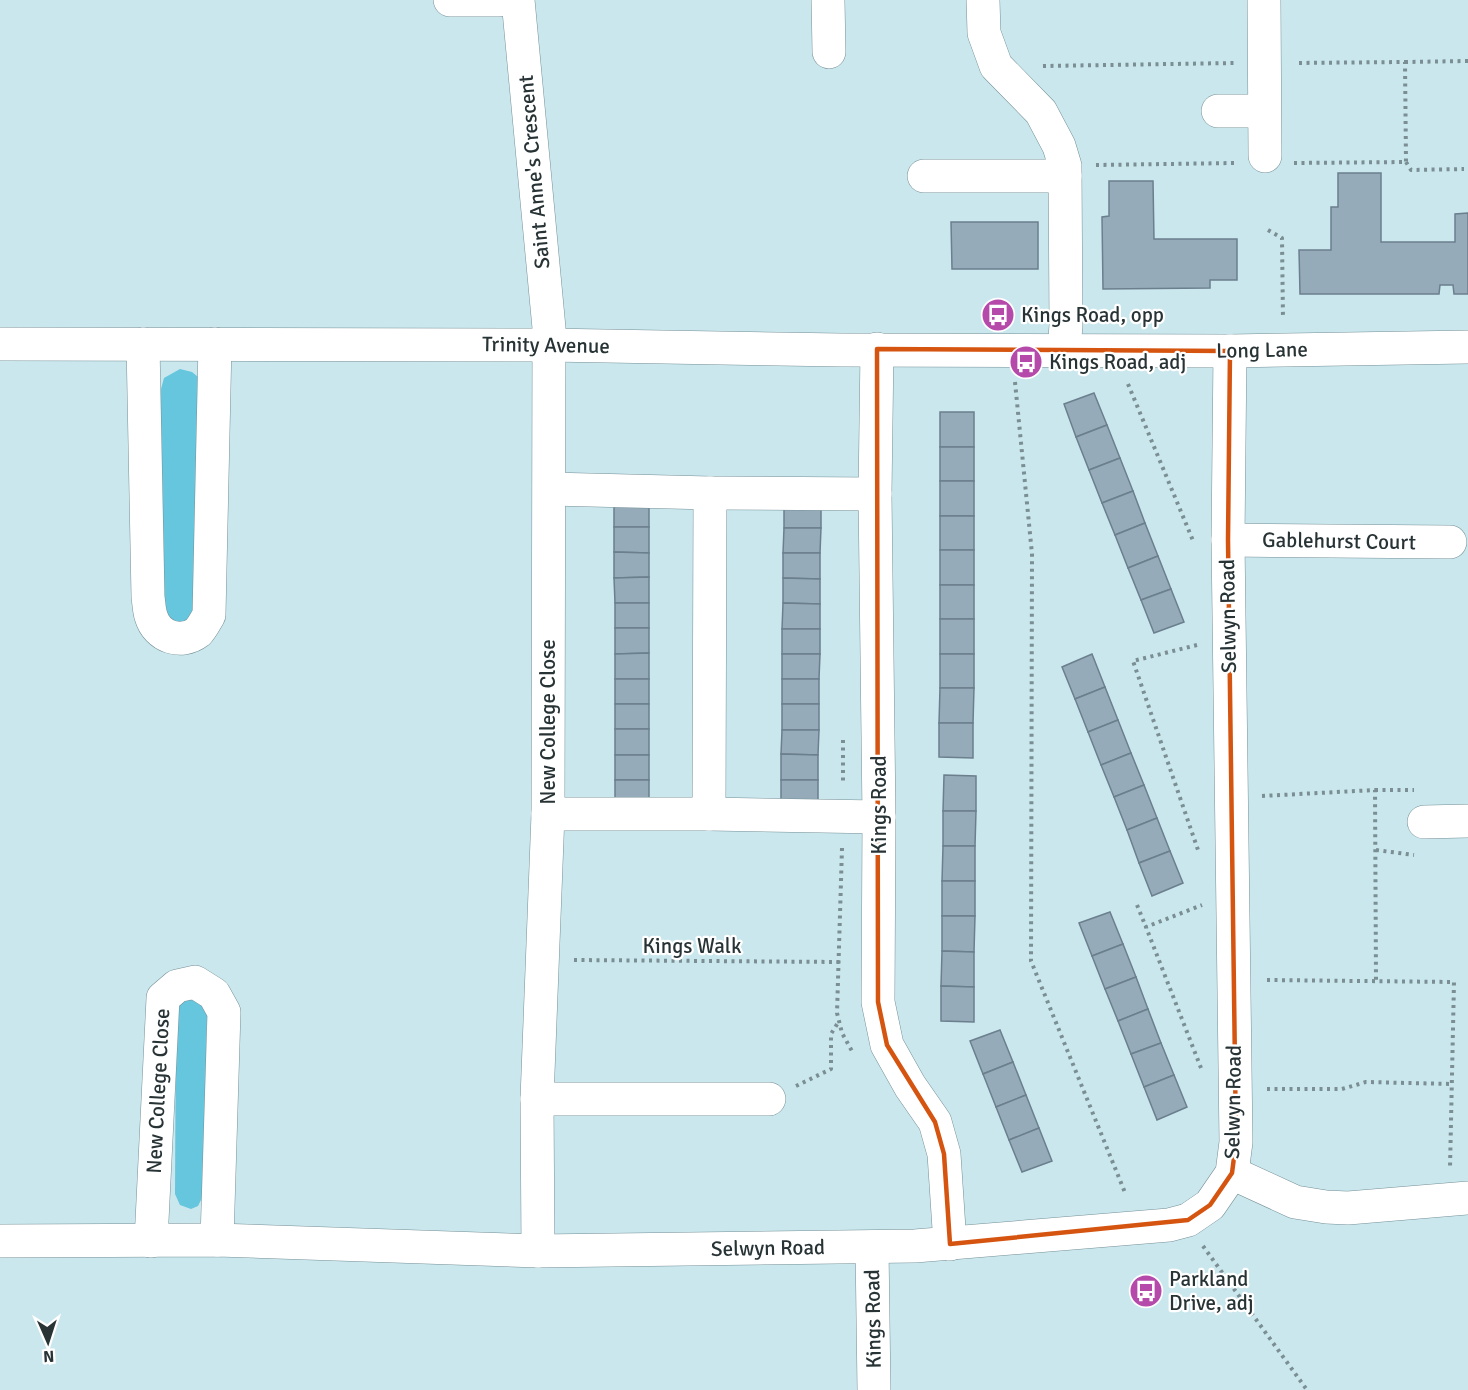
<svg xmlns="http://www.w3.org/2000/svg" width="1468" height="1390" font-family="Signika,sans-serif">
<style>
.green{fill:#65c6de}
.building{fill:#95abb9;stroke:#6b7f8d;stroke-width:1.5}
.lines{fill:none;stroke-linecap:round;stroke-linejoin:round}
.minor-casing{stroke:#759097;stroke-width:34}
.path{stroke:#7a8e93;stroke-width:4;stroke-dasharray:3 4.5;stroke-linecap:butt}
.minor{stroke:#fff;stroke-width:33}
.marked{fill:none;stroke:#d55510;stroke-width:4.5;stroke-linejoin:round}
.labels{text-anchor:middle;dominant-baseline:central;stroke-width:4.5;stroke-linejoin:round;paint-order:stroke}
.street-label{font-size:21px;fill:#283336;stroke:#fff}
.poi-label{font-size:21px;fill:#283336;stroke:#fff;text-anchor:start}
</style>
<rect width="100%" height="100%" fill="#cae7ee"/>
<g class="green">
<polygon points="180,369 192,372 198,377 194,618 174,625 160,614 161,389 164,378"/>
<polygon points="199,998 207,1015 204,1194 198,1206 191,1209 180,1205 175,1194 176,1007 182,999"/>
</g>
<g class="building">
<polygon points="1338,173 1381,173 1381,242 1455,242 1455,214 1468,213 1468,294 1454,294 1453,285 1440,285 1439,294 1300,294 1299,250 1331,250 1331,207 1338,207"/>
<polygon points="1109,181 1153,181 1154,239 1237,239 1237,280 1210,280 1210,288 1103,289 1102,217 1109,216"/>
<polygon points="951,222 1038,222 1038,269 952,269"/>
<polygon points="1094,393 1107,425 1076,437 1064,404"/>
<rect x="940" y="412" width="34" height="35"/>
<polygon points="1107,425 1120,458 1089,470 1076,437"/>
<rect x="940" y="447" width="34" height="34"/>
<polygon points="1120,458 1133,491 1102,503 1089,470"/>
<rect x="940" y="481" width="34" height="35"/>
<polygon points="1133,491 1145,523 1115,535 1102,503"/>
<rect x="614" y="502" width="35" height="25"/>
<rect x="784" y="503" width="37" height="25"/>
<rect x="940" y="516" width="34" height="34"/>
<polygon points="1145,523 1158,556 1128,568 1115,535"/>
<polygon points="614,527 649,527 649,553 614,552"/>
<polygon points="784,528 821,528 820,553 783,553"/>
<rect x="940" y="550" width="34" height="35"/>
<polygon points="614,552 649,553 649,577 614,578"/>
<polygon points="783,553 820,553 820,579 783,578"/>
<polygon points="1158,556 1171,589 1141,600 1128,568"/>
<polygon points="649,577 649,603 615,603 614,578"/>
<polygon points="783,578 820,579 820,604 783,603"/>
<rect x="940" y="585" width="34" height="34"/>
<polygon points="1171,589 1184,622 1154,633 1141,600"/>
<rect x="615" y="603" width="34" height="25"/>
<polygon points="783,603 820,604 820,629 782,629"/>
<rect x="940" y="619" width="34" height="35"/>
<polygon points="615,628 649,628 649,653 615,654"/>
<rect x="782" y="629" width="38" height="25"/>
<polygon points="649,653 649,679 615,679 615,654"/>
<polygon points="782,654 820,654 819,679 782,679"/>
<rect x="940" y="654" width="34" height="34"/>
<polygon points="1092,654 1105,687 1075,699 1062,667"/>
<rect x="615" y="679" width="34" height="25"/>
<rect x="782" y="679" width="37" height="25"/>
<polygon points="1105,687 1118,720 1088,732 1075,699"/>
<polygon points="940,688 974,688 973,723 939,723"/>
<rect x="615" y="704" width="34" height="25"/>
<rect x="782" y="704" width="37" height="26"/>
<polygon points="1118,720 1131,753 1101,765 1088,732"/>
<polygon points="939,723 973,723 973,758 939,757"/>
<rect x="615" y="729" width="34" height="26"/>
<polygon points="782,730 819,730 818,755 781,754"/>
<polygon points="1131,753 1144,785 1114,797 1101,765"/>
<polygon points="781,754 818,755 818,780 781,780"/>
<rect x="615" y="755" width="34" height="25"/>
<polygon points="944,775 976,776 976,811 943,811"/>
<rect x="615" y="780" width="34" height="25"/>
<polygon points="781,780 818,780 818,806 781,805"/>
<polygon points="1144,785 1157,818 1127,830 1114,797"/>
<polygon points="943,811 976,811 975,846 943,846"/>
<polygon points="1157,818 1170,851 1139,863 1127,830"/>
<polygon points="943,846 975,846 975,881 942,881"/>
<polygon points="1170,851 1183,883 1152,896 1139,863"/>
<rect x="942" y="881" width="33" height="35"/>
<polygon points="1110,912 1123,944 1092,956 1079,923"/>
<polygon points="942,916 975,916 974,952 942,951"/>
<polygon points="1123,944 1136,977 1105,989 1092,956"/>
<polygon points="942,951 974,952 974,987 941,986"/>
<polygon points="1136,977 1148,1009 1118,1021 1105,989"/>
<polygon points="941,986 974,987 974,1022 941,1021"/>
<polygon points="1148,1009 1161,1043 1131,1054 1118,1021"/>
<polygon points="1000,1030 1013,1062 983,1074 970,1041"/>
<polygon points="1161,1043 1174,1075 1144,1087 1131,1054"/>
<polygon points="1013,1062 1026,1095 996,1107 983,1074"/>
<polygon points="1174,1075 1187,1107 1157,1120 1144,1087"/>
<polygon points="1026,1095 1039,1128 1009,1140 996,1107"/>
<polygon points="1039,1128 1052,1161 1022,1172 1009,1140"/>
</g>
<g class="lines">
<g class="minor-casing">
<g id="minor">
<polyline points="450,0 499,0"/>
<polyline points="828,0 829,52"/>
<polyline points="983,0 984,33 996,66 1041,112 1059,146 1065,166 1066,325 1064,350"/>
<polyline points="1264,0 1265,156"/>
<polyline points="1218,111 1264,111"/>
<polyline points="924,176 1065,176"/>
<polyline points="0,344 548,345 841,350 1230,351 1468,347"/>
<path d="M143,344L148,597C149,603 149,610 151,616C157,637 181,645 198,632C202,628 206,620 209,615L215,344"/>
<polyline points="877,349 875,494 879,817 878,1002 887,1045 910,1086 935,1122 944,1154 950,1244"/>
<polyline points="550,489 710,493 875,494"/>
<polyline points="1228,540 1450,542"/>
<polyline points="548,814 709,814 879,817"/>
<polyline points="709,814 710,493"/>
<polyline points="1424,822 1468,821"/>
<polyline points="537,1099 769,1099"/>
<polyline points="1232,1173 1295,1202 1326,1207 1348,1208 1468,1198"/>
<polyline points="0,1241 217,1240 538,1251 537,1099 548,814 549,328 518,0"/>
<polyline points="151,1241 163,998 177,986 195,982 214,994 224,1012 217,1240"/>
<polyline points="872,1247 874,1390"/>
<polyline points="538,1251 915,1246 1169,1225 1188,1220 1210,1205 1232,1173 1236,1142 1228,540 1230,351"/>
</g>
</g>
<g class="path">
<polyline points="1405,62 1468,61"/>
<polyline points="1043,66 1234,63"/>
<polyline points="1406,162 1411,170 1464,169"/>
<polyline points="1294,163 1406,162 1405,62 1295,63"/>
<polyline points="1096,165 1235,163"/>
<polyline points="1268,230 1282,238 1283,319"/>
<polyline points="1015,382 1032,554 1031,961 1126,1195"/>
<polyline points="1128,384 1194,543"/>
<polyline points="1197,645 1133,661 1198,850"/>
<polyline points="843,740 843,784"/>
<polyline points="1375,790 1414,790"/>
<polyline points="1262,796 1375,790 1376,981"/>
<polyline points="842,848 837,1013 842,1033 853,1053"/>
<polyline points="1376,850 1414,855"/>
<polyline points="1137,905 1146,927"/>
<polyline points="574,960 840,962"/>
<polyline points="1267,980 1454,982 1450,1168"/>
<polyline points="1201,1068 1146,927 1202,905"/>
<polyline points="796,1086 831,1069 831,1034 839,1021"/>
<polyline points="1267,1089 1342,1089 1366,1082 1452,1084"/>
<polyline points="1203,1246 1307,1390"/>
</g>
<use href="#minor" class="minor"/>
</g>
<path class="marked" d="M877,349L1230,351L1228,540L1236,1142L1232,1173L1210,1205L1188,1220L950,1244L944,1154L935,1122L887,1045L878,1002Z"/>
<defs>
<g id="bus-disc" transform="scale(1.725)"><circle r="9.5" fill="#b54aab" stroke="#fff"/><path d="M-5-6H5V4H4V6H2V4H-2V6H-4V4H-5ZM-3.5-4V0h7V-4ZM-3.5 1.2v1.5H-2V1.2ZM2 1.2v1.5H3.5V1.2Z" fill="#fff"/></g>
</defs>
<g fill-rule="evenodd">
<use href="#bus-disc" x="998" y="315"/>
<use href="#bus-disc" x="1026" y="362"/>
<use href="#bus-disc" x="1146" y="1291"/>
</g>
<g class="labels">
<g class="street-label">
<text transform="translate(534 172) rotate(-95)">Saint Anne's Crescent</text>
<text transform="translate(546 345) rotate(1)">Trinity Avenue</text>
<text transform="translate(1262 350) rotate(-1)">Long Lane</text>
<text transform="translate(1339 541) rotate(1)">Gablehurst Court</text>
<text transform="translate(1228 616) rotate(-91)">Selwyn Road</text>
<text transform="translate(548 722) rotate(-90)">New College Close</text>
<text transform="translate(879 805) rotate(-90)">Kings Road</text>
<text x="692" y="946">Kings Walk</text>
<text transform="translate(158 1091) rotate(-87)">New College Close</text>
<text transform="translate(1233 1102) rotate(-89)">Selwyn Road</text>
<text transform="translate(768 1248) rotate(-1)">Selwyn Road</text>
<text transform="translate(873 1319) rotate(-91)">Kings Road</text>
</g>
<g class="poi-label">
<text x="1021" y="315">Kings Road, opp</text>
<text x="1049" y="362">Kings Road, adj</text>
<text x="1169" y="1279">Parkland<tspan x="1169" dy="24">Drive, adj</tspan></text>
</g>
</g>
<g transform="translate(48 1342) rotate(177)" stroke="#ffffff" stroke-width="4.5" paint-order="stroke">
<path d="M0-4.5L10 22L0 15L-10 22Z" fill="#283336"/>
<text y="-9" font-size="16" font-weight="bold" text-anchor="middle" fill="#283336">N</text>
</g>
</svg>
